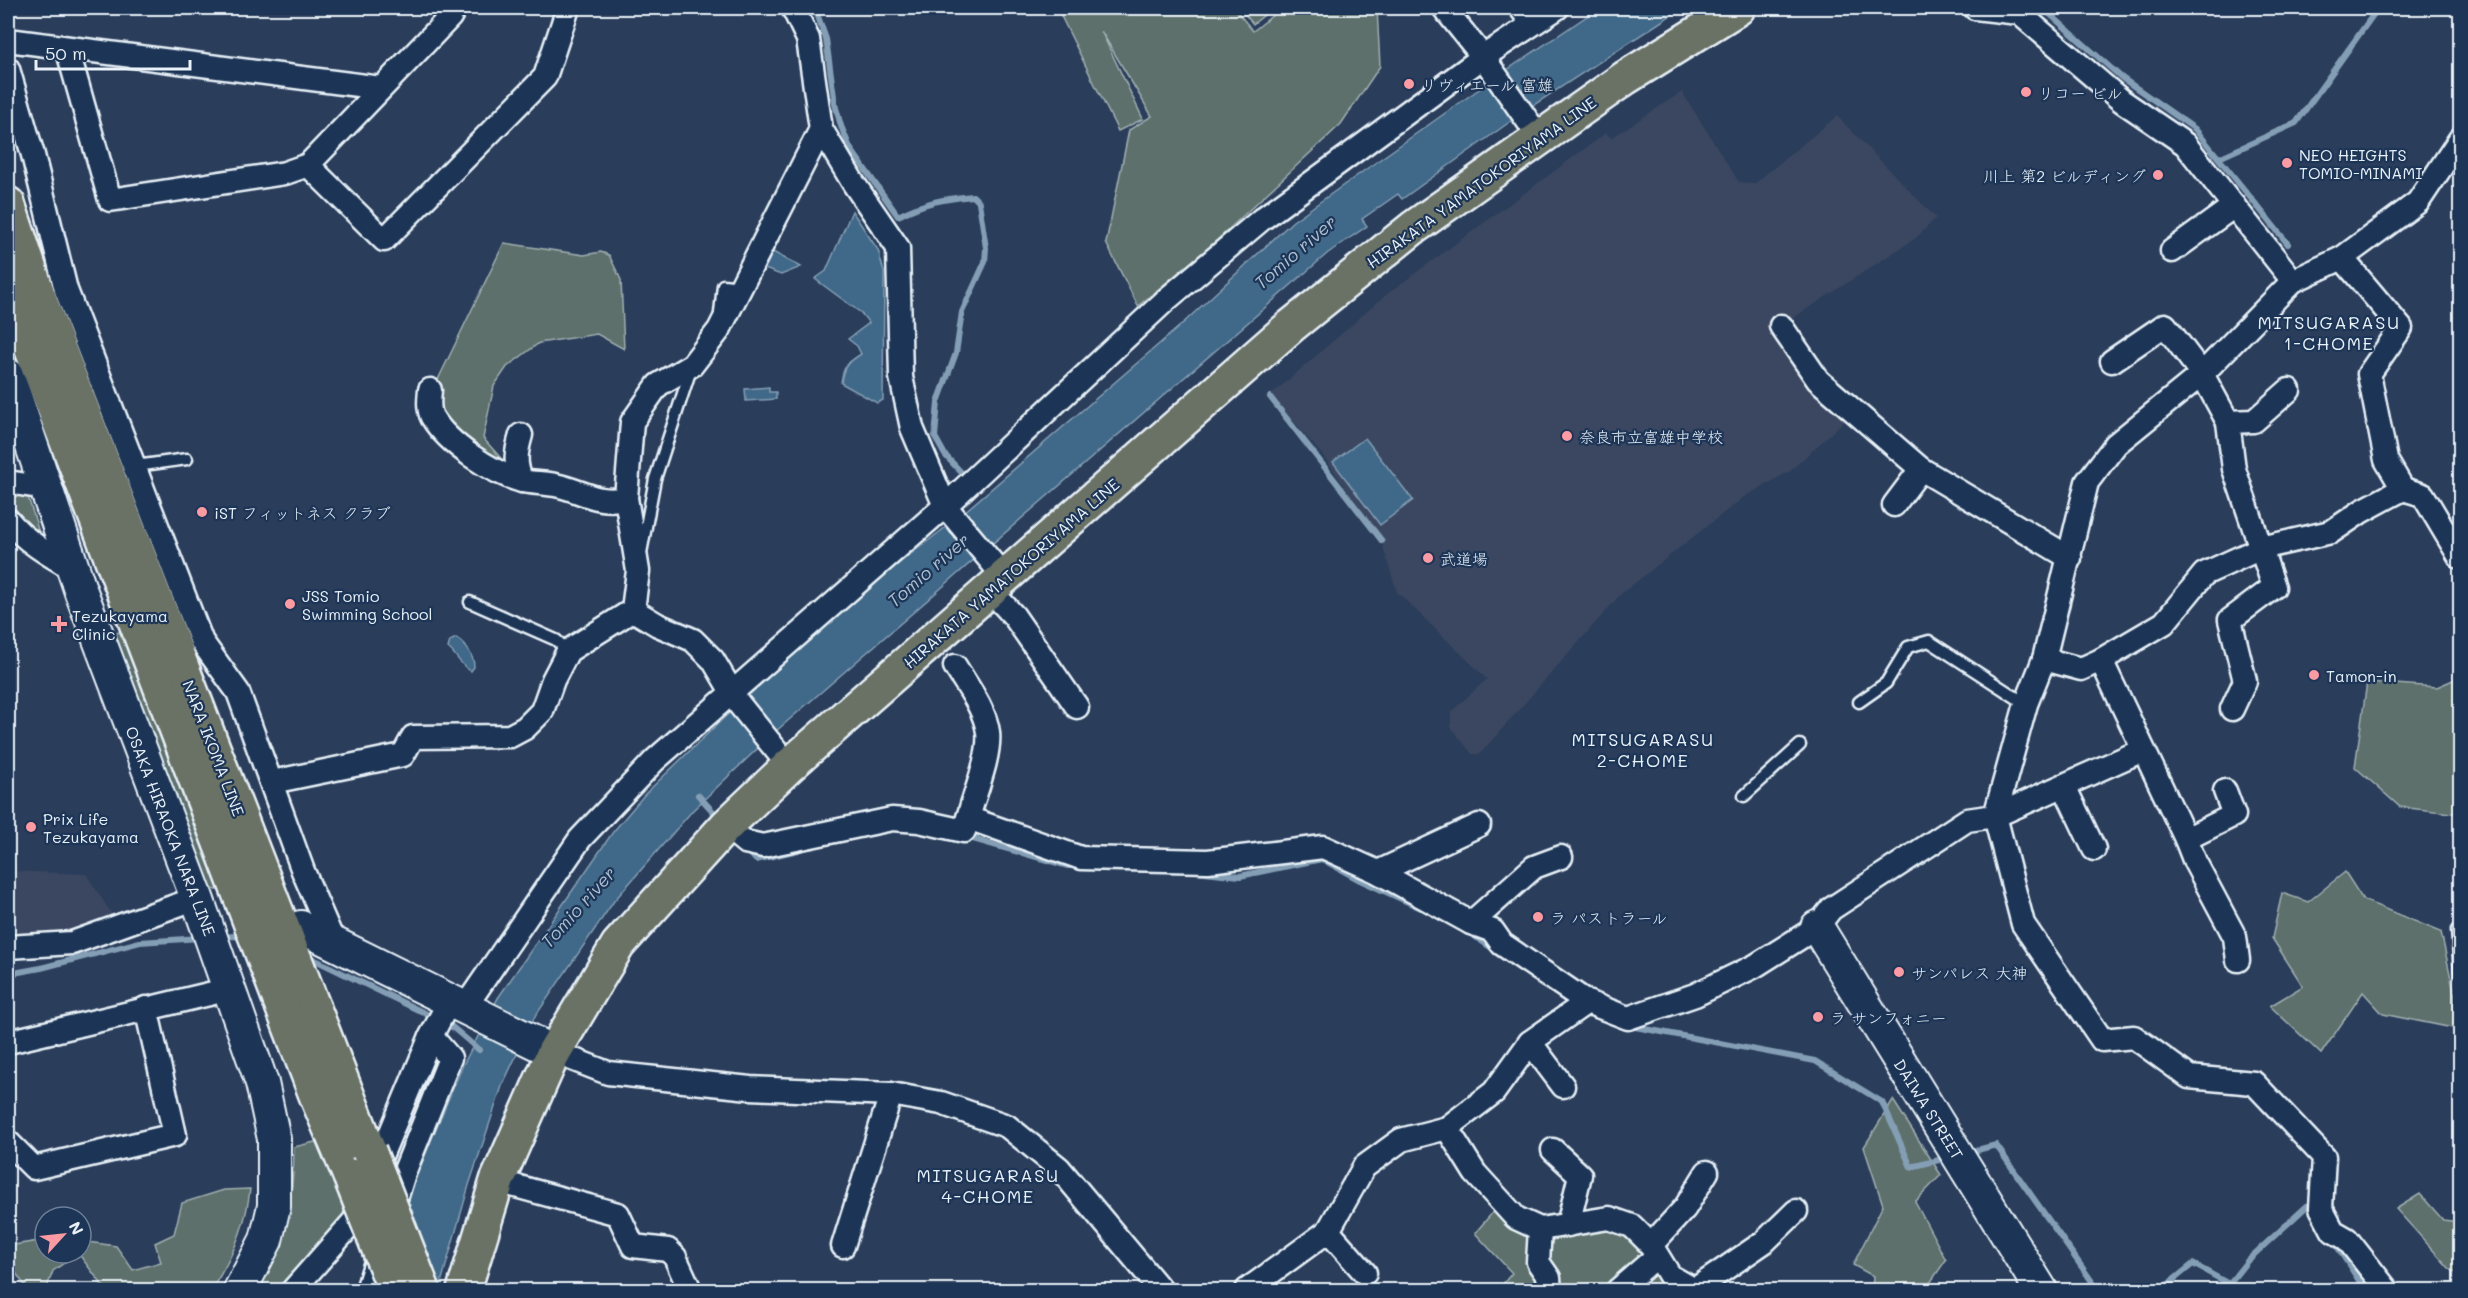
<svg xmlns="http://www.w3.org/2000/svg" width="2468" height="1298" font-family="Mali,'Klee One',sans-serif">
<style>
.built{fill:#3a4760}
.green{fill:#5d706c;stroke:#a2b0b2;stroke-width:1.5}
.water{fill:#416888;stroke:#849fb5;stroke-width:1.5}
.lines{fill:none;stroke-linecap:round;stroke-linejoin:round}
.stream{stroke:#849fb5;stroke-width:6}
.lane-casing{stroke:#e8f1f8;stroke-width:15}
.street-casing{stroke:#e8f1f8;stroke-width:27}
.secondary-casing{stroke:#e8f1f8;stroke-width:36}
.primary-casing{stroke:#e8f1f8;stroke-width:38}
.lane{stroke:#1d3557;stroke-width:10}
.street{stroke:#1d3557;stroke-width:22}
.secondary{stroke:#1d3557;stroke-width:32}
.primary{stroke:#6b7165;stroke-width:33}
.primary-bridge-casing{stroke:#e8f1f8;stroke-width:38;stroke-linecap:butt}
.primary-bridge{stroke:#6b7165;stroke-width:33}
.poi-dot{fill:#ff9aa2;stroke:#1d3557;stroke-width:2}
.labels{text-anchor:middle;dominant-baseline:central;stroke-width:4.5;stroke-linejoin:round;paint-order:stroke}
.poi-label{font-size:16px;fill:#e8f1f8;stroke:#1d3557;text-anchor:start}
.street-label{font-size:16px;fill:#e8f1f8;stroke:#1d3557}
.water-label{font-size:18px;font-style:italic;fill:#aec1d1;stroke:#1d3557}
.neighbourhood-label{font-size:18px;letter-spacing:1.5px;fill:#e8f1f8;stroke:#1d3557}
</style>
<rect width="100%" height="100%" fill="#2a3d5b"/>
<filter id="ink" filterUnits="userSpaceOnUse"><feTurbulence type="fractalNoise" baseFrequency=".0167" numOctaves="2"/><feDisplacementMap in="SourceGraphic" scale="12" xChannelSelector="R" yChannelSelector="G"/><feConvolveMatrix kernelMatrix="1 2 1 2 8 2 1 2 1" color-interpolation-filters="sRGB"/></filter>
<g filter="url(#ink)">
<g class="built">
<polygon points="1682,92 1739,182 1754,184 1837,116 1936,218 1916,238 1778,328 1852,414 1790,471 1744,497 1621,594 1480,754 1472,754 1451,727 1451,712 1487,679 1397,592 1380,537 1324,457 1271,395 1387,294 1606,133 1611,138"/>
<polygon points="8,871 86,874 117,922 98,928 8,942"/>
</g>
<g class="green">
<polygon points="1057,8 1234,8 1253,31 1282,8 1377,8 1380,66 1341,124 1214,243 1138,306 1106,243 1129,130 1152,116 1101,31 1143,119 1118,131"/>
<polygon points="1240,8 1273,8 1253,24"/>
<polygon points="504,243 584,255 601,252 609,255 621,280 624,349 597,334 539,343 507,367 494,386 483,438 514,473 441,423 433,390"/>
<polygon points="8,494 28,497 42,542 8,513"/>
<polygon points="127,630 228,893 213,889 207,883 109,635"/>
<polygon points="2460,677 2460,814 2400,807 2355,767 2367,682 2437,687"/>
<polygon points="2345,872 2363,900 2441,932 2455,997 2453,1028 2383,1014 2363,992 2321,1054 2270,1006 2303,986 2272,938 2282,893 2308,902"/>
<polygon points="1893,1100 1941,1175 1915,1202 1946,1260 1925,1290 1872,1290 1873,1276 1853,1265 1883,1205 1864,1147"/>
<path d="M323,1140L351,1211L282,1290H258C284,1245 294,1199 294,1147Z"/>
<path d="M250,1189C246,1227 232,1259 211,1290H138L132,1284L125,1290H106L78,1253H81V1241L116,1246L133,1270L161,1262L155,1243L174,1234L182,1203L224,1190Z"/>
<polygon points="2420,1194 2443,1220 2460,1222 2460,1276 2449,1268 2396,1209"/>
<polygon points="1500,1204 1514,1222 1618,1226 1683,1290 1498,1290 1512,1273 1475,1233"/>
<polygon points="45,1240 45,1253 78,1253 53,1271 46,1290 28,1290 8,1262 8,1246"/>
</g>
<g class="water">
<polygon points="1599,8 1682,8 1532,106 1402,199 1398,194 1362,219 1367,226 1328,253 775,732 693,810 614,901 534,1018 502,1086 469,1185 439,1290 379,1290 406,1202 440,1119 463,1065 498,998 613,832 645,794 728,714 876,581 955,520 1180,326 1293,221 1489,82"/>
<path d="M852,211L878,250L884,272L883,400L877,403L841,383C843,366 847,363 861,354L857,346L848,339L869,323L861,313L815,279L826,271Z"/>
<polygon points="771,251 801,267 781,275 762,268"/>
<polygon points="769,387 769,392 776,392 776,399 746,401 745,389"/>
<polygon points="1365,438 1413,500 1380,525 1333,462"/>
<path d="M456,638C466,644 474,656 474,667L471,671C460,666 457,655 448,648L450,641Z"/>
</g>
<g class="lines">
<g class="stream">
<path d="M815,8L826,39L835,104L841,126L850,148L898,216C926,202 942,199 973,196L979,202L986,248L985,262L962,312L956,353L938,402L935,437L945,455L960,471"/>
<polyline points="2043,8 2122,78 2195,129 2288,244"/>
<polyline points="2219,158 2296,123 2378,8"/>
<polyline points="1270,397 1382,541"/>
<polyline points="698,795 719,818"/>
<polyline points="966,837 1068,866 1078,866"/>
<polyline points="748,851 756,860 798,850"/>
<polyline points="1196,871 1240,876 1322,859 1360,880 1421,908"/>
<polyline points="1470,933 1496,951"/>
<polyline points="220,937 235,936 246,939"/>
<polyline points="305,955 451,1026 479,1050"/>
<polyline points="8,974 41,968 140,942 201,938"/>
<polyline points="1630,1026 1815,1061 1882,1102 1911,1167 1947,1158"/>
<polyline points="1966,1153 1996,1145 2098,1290"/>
<polyline points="2333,1240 2365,1290"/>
<polyline points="2161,1290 2193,1264 2229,1284 2248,1260 2307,1206 2316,1215"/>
</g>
<g class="lane-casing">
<g id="lane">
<polyline points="1513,8 1528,27"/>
<polyline points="720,313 723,285 741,287"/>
<polyline points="136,466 187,459"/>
<polyline points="641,553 655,479 691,369"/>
<polyline points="470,602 556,640 568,651"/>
<polyline points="1859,702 1886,683 1908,647 1929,641 2026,704"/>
<polyline points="1744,796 1800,745"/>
<polyline points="2457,930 2460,972"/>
</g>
</g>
<g class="street-casing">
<g id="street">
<polyline points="793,8 808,39 821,129 854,184 898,248 901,377 912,428 945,506 1005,578"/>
<polyline points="1444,8 1483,57 1539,137"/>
<polyline points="1975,8 2019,13 2122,101 2185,144 2293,281"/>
<polyline points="8,40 381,88"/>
<polyline points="67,48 110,200 285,173 308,165 450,17 455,8"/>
<polyline points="8,69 33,155 66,290 202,642 238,692 303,871 334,943"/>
<polyline points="308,165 384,240 545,77 568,8"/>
<polyline points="2172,251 2234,206"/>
<polyline points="2342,258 2401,328 2369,374 2386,460 2403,489 2423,495 2460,557"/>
<polyline points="1781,326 1818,380 1921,469 2070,558"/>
<polyline points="2112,361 2165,325 2202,374 2228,422 2234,469 2274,587 2230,620 2245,681 2232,709"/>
<path d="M430,390C429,399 428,409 432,417C448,444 492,473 522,481C533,483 544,483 555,485C582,490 597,505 626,498"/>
<polyline points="2228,422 2254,421 2289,390"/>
<path d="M521,435C516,452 514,464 522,481"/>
<polyline points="8,482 45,488"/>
<polyline points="1894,505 1921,469"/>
<path d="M8,520C25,541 49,555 72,568"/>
<polyline points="991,591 1014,616 1077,707"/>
<polyline points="633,610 658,625 693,640 713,660 739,704 789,766"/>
<polyline points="2044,659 2081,669 2101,660 2164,623 2204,574 2261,548 2331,532 2362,511 2403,489"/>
<polyline points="2101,660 2186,839 2234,815 2225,791"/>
<path d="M955,666C967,686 985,709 988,732C991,756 974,795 968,818"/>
<polyline points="2143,750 1995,816 2023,924 2102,1040 2134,1037 2189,1077 2254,1083 2324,1157 2321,1208 2333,1231 2347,1239 2387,1290"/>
<polyline points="272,782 403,755 413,737 510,736 525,728 542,711 553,680 568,651 633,610 638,571 626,498 632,422 658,385 692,365 719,330 821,129"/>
<polyline points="2064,786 2094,849"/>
<polyline points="726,826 745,842 763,846 892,819 919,821 964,831 968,818 1081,858 1208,861 1323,847 1378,872 1471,923 1493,931 1502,944 1587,1002 1628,1018 1695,995 1755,966 1817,927 1831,909 1967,820 1995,816 2026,704 2044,659 2087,482 2116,444 2202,374 2293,281 2342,258 2418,202 2460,139"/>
<polyline points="2186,839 2195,862 2235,937 2238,960"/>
<polyline points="1378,872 1479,825"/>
<polyline points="1471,923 1534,867 1561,857"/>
<polyline points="8,947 72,943 197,898"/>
<polyline points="465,1007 580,839 655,760 945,506 1167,299 1262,219 1483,57 1557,8"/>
<polyline points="8,1042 230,989"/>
<polyline points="1530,1042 1563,1086"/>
<polyline points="554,1052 608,1073 750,1088 891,1094 941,1103 1007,1126 1059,1168 1161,1290"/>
<polyline points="1447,1128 1475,1173 1516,1218 1540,1229 1609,1218 1632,1226 1651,1245 1670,1276 1695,1290"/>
<polyline points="8,1142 34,1168 175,1135 146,1008"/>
<polyline points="1553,1150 1580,1175 1568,1225"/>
<polyline points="497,1181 618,1214 633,1246 668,1250 675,1257 690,1290"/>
<polyline points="391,1215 404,1173 450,1058 431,1036 450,1000"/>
<polyline points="1540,1229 1538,1262 1549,1278 1550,1290"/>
<polyline points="1328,1231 1365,1273"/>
<polyline points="1651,1245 1685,1208 1707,1172"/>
<polyline points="843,1246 891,1094"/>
<polyline points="293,1290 354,1221 431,1036"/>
<polyline points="367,1290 381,1246"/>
<polyline points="1247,1290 1328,1231 1364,1167 1401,1140 1447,1128 1494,1092 1530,1042 1587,1002"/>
<polyline points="1618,1290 1656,1257"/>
<polyline points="1694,1290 1764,1242 1796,1211"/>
</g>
</g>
<g class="secondary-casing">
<g id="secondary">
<polyline points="8,375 81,592 197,898 262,1083 274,1139 274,1206 266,1240 240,1290"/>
<polyline points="301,927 554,1052"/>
<polyline points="1817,927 2041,1290"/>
</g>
</g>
<g class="primary-casing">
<g id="primary">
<polyline points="8,204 41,303 369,1151"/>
<polyline points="8,287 316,1095 350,1176"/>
<polyline points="464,1290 497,1181 554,1052 618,945 726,826 789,766 1291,326 1413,228 1625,78 1738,8"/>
</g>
</g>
<use href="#lane" class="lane"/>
<use href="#street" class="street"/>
<use href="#secondary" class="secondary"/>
<use href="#primary" class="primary"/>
<g class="primary-bridge-casing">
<g id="primary-bridge">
<polyline points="369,1151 423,1290"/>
<polyline points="350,1176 395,1290"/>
</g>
</g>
<use href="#primary-bridge" class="primary-bridge"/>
</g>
</g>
<g class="poi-dot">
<circle cx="1409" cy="84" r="6"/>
<circle cx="2026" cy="92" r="6"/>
<circle cx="2287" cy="163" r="6"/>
<circle cx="2158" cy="175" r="6"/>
<circle cx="1567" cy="436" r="6"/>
<circle cx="202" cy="512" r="6"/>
<circle cx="1428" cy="558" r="6"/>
<circle cx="290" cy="604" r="6"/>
<path d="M56 615h6v6h6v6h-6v6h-6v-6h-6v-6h6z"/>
<circle cx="2314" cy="675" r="6"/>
<circle cx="31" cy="827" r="6"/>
<circle cx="1538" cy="917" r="6"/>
<circle cx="1899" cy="972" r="6"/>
<circle cx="1818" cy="1017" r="6"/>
</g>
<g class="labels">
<g class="poi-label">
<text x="1421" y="84">リヴィエール 富雄</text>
<text x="2038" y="92">リコー ビル</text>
<text x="2299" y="154">NEO HEIGHTS<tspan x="2299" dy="18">TOMIO-MINAMI</tspan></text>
<text x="2146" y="175" text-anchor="end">川上 第2 ビルディング</text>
<text x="1579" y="436">奈良市立富雄中学校</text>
<text x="214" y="512">iST フィットネス クラブ</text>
<text x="1440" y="558">武道場</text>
<text x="302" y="595">JSS Tomio<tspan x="302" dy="18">Swimming School</tspan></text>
<text x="72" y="615">Tezukayama<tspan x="72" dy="18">Clinic</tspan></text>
<text x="2326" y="675">Tamon-in</text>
<text x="43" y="818">Prix Life<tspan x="43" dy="18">Tezukayama</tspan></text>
<text x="1550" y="917">ラ パストラール</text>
<text x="1911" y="972">サンパレス 大神</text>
<text x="1830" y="1017">ラ サンフォニー</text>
</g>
<g class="street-label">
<text transform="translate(1481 182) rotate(-36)">HIRAKATA YAMATOKORIYAMA LINE</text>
<text transform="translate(1011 573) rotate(-41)">HIRAKATA YAMATOKORIYAMA LINE</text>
<text transform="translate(214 748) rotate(69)">NARA IKOMA LINE</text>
<text transform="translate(171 831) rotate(69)">OSAKA HIRAOKA NARA LINE</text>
<text transform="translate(1929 1109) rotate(58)">DAIWA STREET</text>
</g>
<g class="water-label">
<text transform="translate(1295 252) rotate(-41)">Tomio river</text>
<text transform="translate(928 570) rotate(-41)">Tomio river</text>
<text transform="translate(578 907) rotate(-48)">Tomio river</text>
</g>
<g class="neighbourhood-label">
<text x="2329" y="322">MITSUGARASU<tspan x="2329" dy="21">1-CHOME</tspan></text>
<text x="1643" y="739">MITSUGARASU<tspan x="1643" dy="21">2-CHOME</tspan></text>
<text x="988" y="1175">MITSUGARASU<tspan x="988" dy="21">4-CHOME</tspan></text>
</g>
</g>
<rect width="2468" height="1298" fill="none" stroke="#1d3557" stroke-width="30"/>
<rect x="15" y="15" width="2438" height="1268" fill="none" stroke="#e8f1f8" stroke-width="2" filter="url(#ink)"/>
<g transform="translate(63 1235) rotate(63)"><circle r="28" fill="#1d3557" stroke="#6e8097" stroke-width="1.5"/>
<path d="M0-4.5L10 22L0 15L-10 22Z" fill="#ff9aa2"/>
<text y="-9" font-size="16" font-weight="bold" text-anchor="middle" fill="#e8f1f8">N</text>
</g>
<path d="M36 60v9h154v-9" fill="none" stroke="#e8f1f8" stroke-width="3"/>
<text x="45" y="60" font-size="18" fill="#e8f1f8" stroke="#1d3557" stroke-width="4.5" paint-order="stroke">50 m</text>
</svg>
